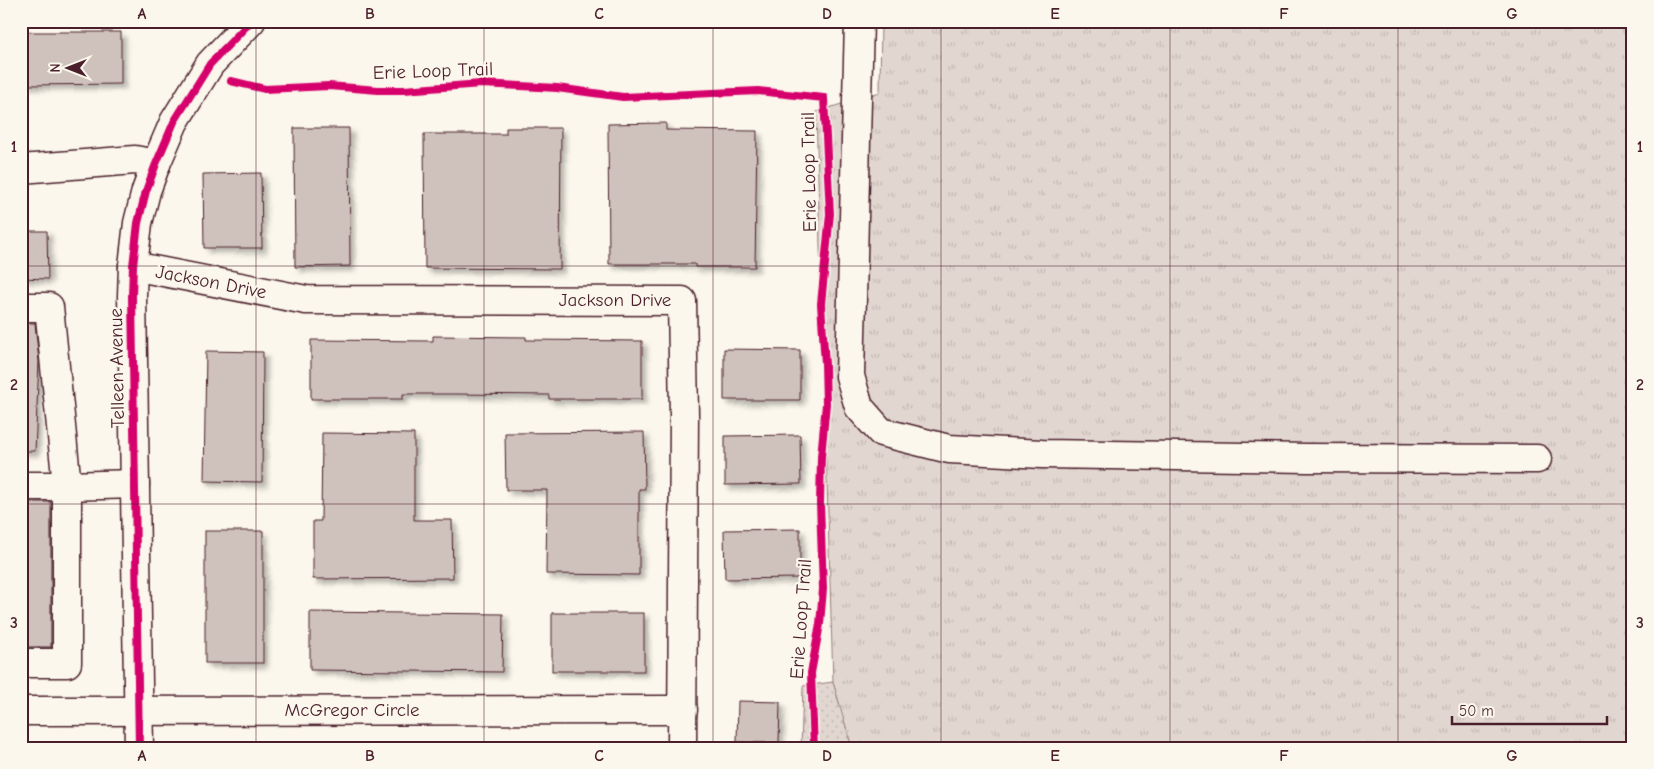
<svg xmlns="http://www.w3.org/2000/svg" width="1654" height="769" font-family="'Comic Neue',sans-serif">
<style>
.grass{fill:url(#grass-tufts);stroke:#967b7e}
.park{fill:url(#park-dots);stroke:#967b7e}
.building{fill:#cfc2bc;stroke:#4a1f2b;filter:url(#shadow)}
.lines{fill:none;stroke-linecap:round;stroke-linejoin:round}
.minor-casing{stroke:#4a1f2b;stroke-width:31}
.minor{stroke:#fbf7ec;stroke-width:28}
.cycleway-casing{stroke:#fbf7ec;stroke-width:11}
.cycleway{stroke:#d6006c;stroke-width:8}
.grid{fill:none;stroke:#4a1f2b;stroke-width:1;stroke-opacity:0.55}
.labels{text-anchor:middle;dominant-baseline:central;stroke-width:4.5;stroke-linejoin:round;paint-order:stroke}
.street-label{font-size:19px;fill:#4a1f2b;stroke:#fbf7ec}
.neatline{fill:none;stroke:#4a1f2b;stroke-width:2}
.grid-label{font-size:16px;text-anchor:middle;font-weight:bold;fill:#4a1f2b}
</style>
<defs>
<pattern id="grass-tufts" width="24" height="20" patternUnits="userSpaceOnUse" patternTransform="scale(1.25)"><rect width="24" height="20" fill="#e2d7d0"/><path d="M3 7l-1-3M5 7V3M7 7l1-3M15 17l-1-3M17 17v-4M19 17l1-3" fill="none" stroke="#c3b8b3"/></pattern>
<pattern id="park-dots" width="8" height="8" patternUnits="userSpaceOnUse" patternTransform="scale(1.25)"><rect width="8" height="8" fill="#e2d7d0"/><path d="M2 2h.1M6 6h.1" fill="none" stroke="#c3b8b3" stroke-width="1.8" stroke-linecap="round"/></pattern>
<filter id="shadow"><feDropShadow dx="4.5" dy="4.5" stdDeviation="2.5" flood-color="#0004"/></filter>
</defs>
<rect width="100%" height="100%" fill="#fbf7ec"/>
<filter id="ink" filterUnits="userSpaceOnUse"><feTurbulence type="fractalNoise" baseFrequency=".02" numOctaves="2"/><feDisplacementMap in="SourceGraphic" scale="10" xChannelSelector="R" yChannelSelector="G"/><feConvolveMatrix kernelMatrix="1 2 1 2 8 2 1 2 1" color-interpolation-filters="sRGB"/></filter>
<g filter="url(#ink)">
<polygon class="grass" points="881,21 1633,21 1633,748 852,748 833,682 816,112 880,92"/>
<polygon class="park" points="833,682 852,748 801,748 803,686"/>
<g class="building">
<polygon points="26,32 121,32 121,84 26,85"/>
<polygon points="666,123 666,130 757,131 755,267 695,267 695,264 609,264 608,124"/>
<polygon points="294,128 349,128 350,266 295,267"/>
<polygon points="506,128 561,128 560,269 425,268 424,134 506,134"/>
<polygon points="261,173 262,248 204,248 203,174"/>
<polygon points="21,231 47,231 48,279 21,278"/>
<polygon points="21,323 35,323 39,361 35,451 21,451"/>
<polygon points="433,336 526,337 526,340 642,341 642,399 549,399 549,395 456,394 403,394 403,399 311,399 311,340 433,341"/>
<polygon points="724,349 800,350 800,400 724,400"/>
<polygon points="206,351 263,352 262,482 204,481"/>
<polygon points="644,432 645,489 639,489 639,575 546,574 547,490 506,490 505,433"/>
<polygon points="322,433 414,434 414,520 452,520 453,578 313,579 313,521 321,521"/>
<polygon points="800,435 801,484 725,485 725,436"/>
<rect x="21" y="502" width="30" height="145"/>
<polygon points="800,529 800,578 725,579 724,530"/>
<rect x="205" y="531" width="58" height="132"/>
<polygon points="310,612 503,614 502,672 310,670"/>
<rect x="552" y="613" width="92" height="58"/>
<polygon points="738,701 780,702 779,743 737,742"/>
</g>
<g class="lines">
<g class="minor-casing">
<g id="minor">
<polyline points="859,21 850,376 859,407 881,432 949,449 1042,454 1307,458 1537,459"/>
<polyline points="21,169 135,160 156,164"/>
<polyline points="133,266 306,300 682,301 684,415 682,748"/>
<polyline points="21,307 49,307 67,486 135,484"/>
<polyline points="21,486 67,486 67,663 21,663"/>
<polyline points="21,711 683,710"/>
<polyline points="139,748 132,296 133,266 138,223 146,191 156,164 174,122 210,64 251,21"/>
</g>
</g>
<use href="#minor" class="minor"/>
<g class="cycleway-casing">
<g id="cycleway">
<polyline points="231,81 265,89 329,86 378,90 404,90 481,84 557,88 623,97 758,91 824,98 830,214 821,304 825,364 826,404 821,457 820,503 823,589 820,624 811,673 814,748"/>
<polyline points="139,748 132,296 133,266 138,223 146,191 156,164 174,122 210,64 251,21"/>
</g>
</g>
<use href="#cycleway" class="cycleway"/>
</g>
</g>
<path class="grid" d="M256,21V748M484,21V748M713,21V748M941,21V748M1170,21V748M1398,21V748M21,266H1633M21,504H1633"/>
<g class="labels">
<g class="street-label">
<text transform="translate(433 71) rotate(-2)">Erie Loop Trail</text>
<text transform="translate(809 172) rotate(-91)">Erie Loop Trail</text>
<text transform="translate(211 282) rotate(11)">Jackson Drive</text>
<text x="615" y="300">Jackson Drive</text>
<text transform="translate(117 368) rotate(-91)">Telleen Avenue</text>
<text transform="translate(801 619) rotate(-86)">Erie Loop Trail</text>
<text x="352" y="710">McGregor Circle</text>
</g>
</g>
<rect width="1654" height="769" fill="none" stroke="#fbf7ec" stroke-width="55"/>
<g transform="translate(68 68) rotate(270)" stroke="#fbf7ec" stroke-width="4" paint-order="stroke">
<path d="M0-4L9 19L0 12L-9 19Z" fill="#4a1f2b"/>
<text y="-8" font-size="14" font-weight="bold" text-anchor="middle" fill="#4a1f2b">N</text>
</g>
<path d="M1452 716v8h155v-8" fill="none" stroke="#4a1f2b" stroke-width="2.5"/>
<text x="1459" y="716" font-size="15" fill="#4a1f2b" stroke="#fbf7ec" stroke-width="4" paint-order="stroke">50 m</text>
<rect x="28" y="28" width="1598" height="714" class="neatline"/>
<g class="grid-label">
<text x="142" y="19">A</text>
<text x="370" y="19">B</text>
<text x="599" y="19">C</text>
<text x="827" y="19">D</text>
<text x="1055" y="19">E</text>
<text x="1284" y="19">F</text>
<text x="1512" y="19">G</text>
<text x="14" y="152">1</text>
<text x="1640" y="152">1</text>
<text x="14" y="390">2</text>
<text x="1640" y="390">2</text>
<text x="14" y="628">3</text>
<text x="1640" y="628">3</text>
<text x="142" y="761">A</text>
<text x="370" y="761">B</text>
<text x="599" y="761">C</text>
<text x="827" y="761">D</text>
<text x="1055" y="761">E</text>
<text x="1284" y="761">F</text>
<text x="1512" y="761">G</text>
</g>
</svg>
